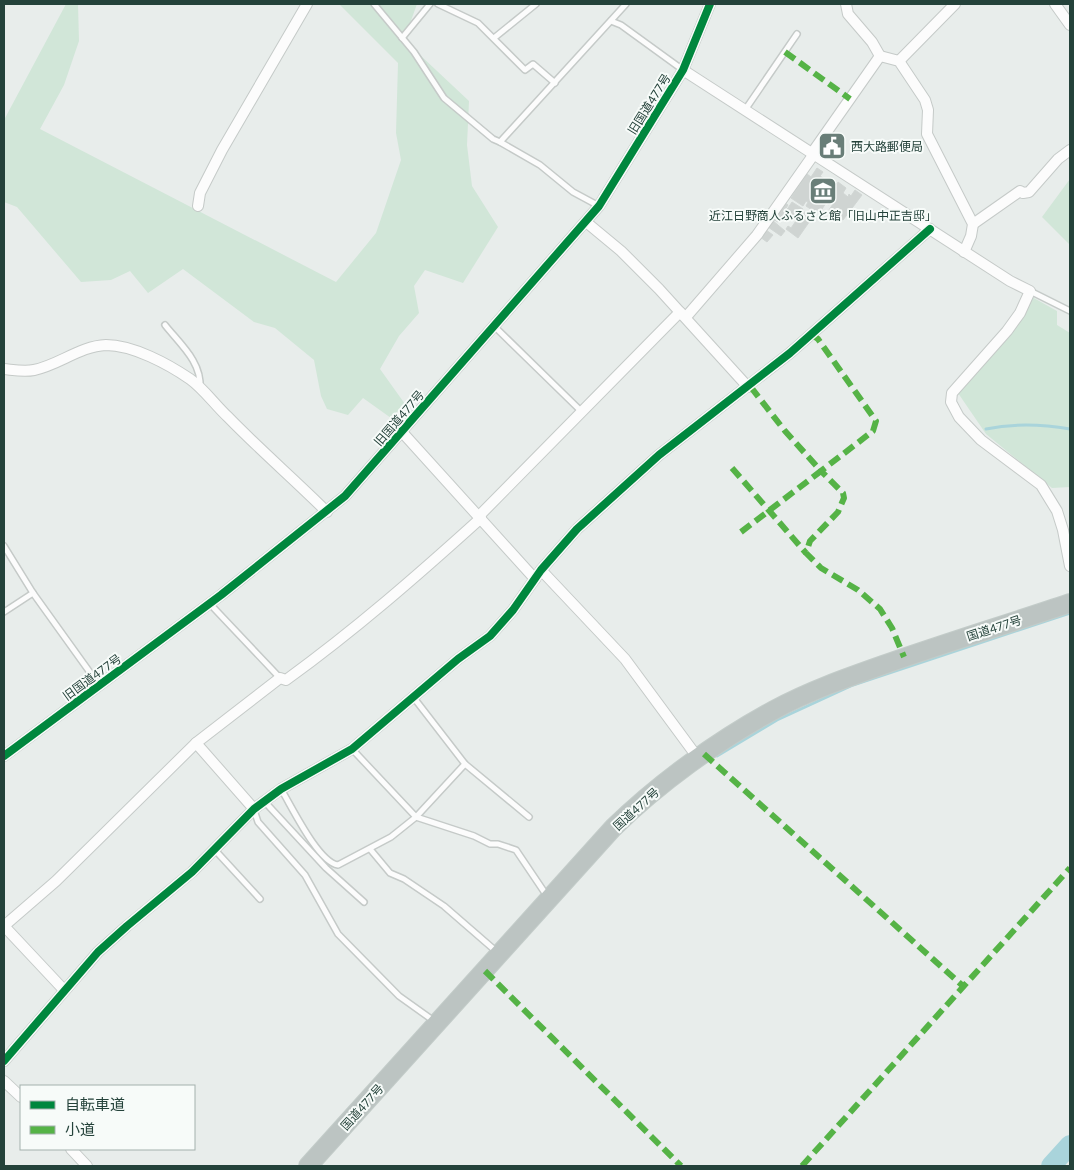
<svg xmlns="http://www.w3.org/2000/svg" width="1074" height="1170" font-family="Lato,'Noto Sans JP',sans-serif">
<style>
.green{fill:#d1e6d8}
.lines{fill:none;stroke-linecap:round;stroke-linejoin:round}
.stream{stroke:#a9d4db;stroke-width:3}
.river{stroke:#a9d4db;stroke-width:20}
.building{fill:#cfd4d2;stroke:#d1d6d4}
.lane-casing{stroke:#c5cac8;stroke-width:8}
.street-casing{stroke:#c5cac8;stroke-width:12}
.highway-casing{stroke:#c3ccc9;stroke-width:20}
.lane{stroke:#fcfcfc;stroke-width:5}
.street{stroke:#fcfcfc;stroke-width:10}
.highway{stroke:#bcc4c2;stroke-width:18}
.quiet{stroke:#55b346;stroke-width:6;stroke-dasharray:12 6;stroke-linecap:butt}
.cycleway-casing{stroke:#f7fbf9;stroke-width:11}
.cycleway{stroke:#00873e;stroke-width:8}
.labels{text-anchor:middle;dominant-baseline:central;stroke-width:4;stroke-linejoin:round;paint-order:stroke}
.street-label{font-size:12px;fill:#24423a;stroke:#f7fbf9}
.poi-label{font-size:12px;fill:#24423a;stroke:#f7fbf9;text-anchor:start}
</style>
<rect width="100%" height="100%" fill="#e8edeb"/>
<g class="green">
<polygon points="66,4 78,4 79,41 64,85 40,129 336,282 376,233 401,160 396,133 398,63 339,4 417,4 404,40 469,101 467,145 472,186 498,227 463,283 425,270 414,286 419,313 399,336 380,369 405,404 391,418 363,398 348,415 327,409 321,396 314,360 275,328 254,322 183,269 148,293 130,271 111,280 81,282 17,207 4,202 4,120"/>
<polygon points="1070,179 1070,269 1070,245 1042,217"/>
<polygon points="1032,297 1057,311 1057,325 1070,333 1070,487 1052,488 986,434 958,393"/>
</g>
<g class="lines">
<g class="stream">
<path d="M986,429C1015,423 1041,424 1070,429"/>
<polyline points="717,756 777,720 853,685 1070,613"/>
</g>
<polyline class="river" points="1051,1166 1070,1145"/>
</g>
<g class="building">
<polygon points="830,134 843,142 833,158 820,149"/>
<polygon points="817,168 823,172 820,176 833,185 835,182 837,184 838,182 846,188 843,193 848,197 849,194 851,196 855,190 862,195 843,220 829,210 833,204 831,202 829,205 826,203 820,212 817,210 815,212 806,206 808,202 806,201 803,206 791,198 807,174 811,177"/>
<polygon points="792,202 803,209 796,218 786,211"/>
<polygon points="785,203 788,205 784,211 786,213 778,222 773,219"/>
<polygon points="803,211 812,218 798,238 786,229 788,226 791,228"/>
<polygon points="772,220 785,231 781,236 768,227"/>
<polygon points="766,230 773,235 767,242 760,237"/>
</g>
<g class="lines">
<g class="lane-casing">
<g id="lane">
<polyline points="374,4 414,52 444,98 493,139 500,142"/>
<polyline points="438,4 478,23 525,70 533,64 555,83"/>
<polyline points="611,21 621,25 683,70"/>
<polyline points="402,38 430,4"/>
<polyline points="494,38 536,4"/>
<polyline points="745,110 797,34"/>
<polyline points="599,206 573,192 540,165 500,142 626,4"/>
<polyline points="1030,291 1070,311"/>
<path d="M165,325C180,344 202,362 200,388"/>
<polyline points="494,326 581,411"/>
<polyline points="4,546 33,593 99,685"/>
<polyline points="210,604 280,678"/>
<polyline points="4,612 33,593"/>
<polyline points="414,698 465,764 529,817"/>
<polyline points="352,749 416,817 474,836 490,844 498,844 516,850 547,896"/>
<path d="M281,789C292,807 318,862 338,865L391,837L416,817L465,764"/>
<polyline points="264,801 326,868 364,902"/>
<polyline points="254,810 258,822 305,875 338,934 399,996 434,1021"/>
<polyline points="214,849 260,899"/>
<polyline points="370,849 390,873 404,879 444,906 497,952"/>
</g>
</g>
<g class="street-casing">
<g id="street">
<polyline points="846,4 848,14 872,42 880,56"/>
<polyline points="1055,4 1070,25"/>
<polyline points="880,56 899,61 925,100 928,110 927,134 973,224 971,236 964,252"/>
<polyline points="899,61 955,4"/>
<polyline points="683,70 1010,281 1030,291 1020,313 1007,331 952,393 951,402 959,417 981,440 1041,485 1057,511 1063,530 1070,566"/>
<polyline points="812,153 880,56"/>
<polyline points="198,206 200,193 222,150 307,4"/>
<polyline points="586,222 621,251 659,289 748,387"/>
<polyline points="973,224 1020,191 1023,193 1029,192 1058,159 1070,150"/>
<polyline points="682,314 686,317 757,235 814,154"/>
<path d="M4,369C14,370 24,372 34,370C59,365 80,346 106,345C133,345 168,364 190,379C204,389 215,405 228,417C260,450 295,480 327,512"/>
<polyline points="402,432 535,579"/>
<polyline points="479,516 680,312"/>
<polyline points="541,570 625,659 698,758"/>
<polyline points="196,743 254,809"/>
<polyline points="4,756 221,595 345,496 599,206 683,70 710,4"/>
<path d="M4,926L56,881L196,743L280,678L286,680C355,630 418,575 481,518"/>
<polyline points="4,926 64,990"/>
<polyline points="4,1061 98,952 127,926 192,872 254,809 281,789 352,749 458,659 490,636 513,610 541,570 577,529 659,455 790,353 930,229"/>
<polyline points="4,1081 21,1097"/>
<polyline points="71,1149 87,1166"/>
</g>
</g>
<g class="highway-casing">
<path id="highway" d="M308,1166L613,828C659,783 717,741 774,710C809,691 846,678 883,665C945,643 1008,624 1070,603"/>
</g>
<use href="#lane" class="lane"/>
<use href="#street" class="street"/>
<use href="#highway" class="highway"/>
<g class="quiet">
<polyline points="785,52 850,99"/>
<polyline points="811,334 818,339 876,421 873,431 821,471 843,493 844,498 838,512 810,541 806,553 821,568 858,590 880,609 892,628 904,657"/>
<polyline points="732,468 806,553"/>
<polyline points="741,532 821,471 785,431 750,386"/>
<polyline points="704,754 963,986"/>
<polyline points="485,971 681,1166"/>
<polyline points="802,1166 1070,868"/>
</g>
<g class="cycleway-casing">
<g id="cycleway">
<polyline points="4,756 221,595 345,496 599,206 683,70 710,4"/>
<polyline points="4,1061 98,952 127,926 192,872 254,809 281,789 352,749 458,659 490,636 513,610 541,570 577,529 659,455 790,353 930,229"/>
</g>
</g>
<use href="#cycleway" class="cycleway"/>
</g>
<defs>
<g id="civic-square" transform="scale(1.4375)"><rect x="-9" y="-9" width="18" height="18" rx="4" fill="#697e78" stroke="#f7fbf9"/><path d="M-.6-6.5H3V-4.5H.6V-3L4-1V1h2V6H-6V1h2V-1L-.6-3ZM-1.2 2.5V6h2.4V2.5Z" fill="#fff"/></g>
<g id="museum-square" transform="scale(1.4375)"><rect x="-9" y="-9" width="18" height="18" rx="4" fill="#697e78" stroke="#f7fbf9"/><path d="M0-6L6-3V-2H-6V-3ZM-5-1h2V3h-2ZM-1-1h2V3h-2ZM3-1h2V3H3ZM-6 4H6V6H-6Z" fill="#fff"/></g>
</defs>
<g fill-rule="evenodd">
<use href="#civic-square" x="832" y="146"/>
<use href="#museum-square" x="823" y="191"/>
</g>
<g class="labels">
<g class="street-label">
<text transform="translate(649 104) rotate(-58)">旧国道477号</text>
<text transform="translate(399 418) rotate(-49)">旧国道477号</text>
<text transform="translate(994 628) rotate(-18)">国道477号</text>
<text transform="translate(92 677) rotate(-36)">旧国道477号</text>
<text transform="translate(636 809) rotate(-42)">国道477号</text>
<text transform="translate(362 1107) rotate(-48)">国道477号</text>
</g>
<g class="poi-label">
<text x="851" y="146">西大路郵便局</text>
<text x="823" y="215" text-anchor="middle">近江日野商人ふるさと館「旧山中正吉邸」</text>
</g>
</g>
<rect width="1074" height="1170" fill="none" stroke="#24423a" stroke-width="10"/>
<rect x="20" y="1085" width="175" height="65" fill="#f7fbf9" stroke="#a3b1ad"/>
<rect x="30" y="1101" width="25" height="8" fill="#00873e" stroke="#a3b1ad"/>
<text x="65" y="1110" font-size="15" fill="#24423a">自転車道</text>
<rect x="30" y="1126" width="25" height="8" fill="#55b346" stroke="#a3b1ad"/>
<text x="65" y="1135" font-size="15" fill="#24423a">小道</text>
</svg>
